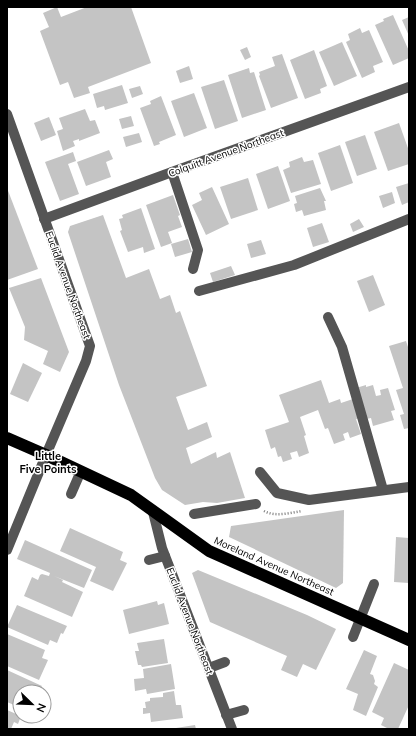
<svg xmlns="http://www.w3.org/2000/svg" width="416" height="736" font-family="Mulish,sans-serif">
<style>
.building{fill:#c4c4c4}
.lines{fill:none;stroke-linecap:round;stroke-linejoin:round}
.path{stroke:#777;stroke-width:2.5;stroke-dasharray:1 2;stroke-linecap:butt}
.minor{stroke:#555;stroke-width:10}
.highway{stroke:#000;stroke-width:12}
.labels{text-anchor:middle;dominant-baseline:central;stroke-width:3;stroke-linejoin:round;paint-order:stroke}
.street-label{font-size:10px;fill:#000;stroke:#fff}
.neighbourhood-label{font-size:11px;font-weight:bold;fill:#000;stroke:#fff}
</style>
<rect width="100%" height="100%" fill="#fff"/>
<g class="building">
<polygon points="57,7 61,17 87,7 131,7 151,63 88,87 90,93 74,98 68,82 60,85 40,31 49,27 43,13"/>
<polygon points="393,15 409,51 409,58 393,65 375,25 384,21 383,19"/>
<polygon points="409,17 409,36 402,20"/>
<polygon points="360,28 362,33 369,30 383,62 373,66 375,72 362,78 346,42 350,40 348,34"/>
<polygon points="342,42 357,76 334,86 319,52"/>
<polygon points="247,47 251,57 245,60 240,50"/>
<polygon points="314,50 327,86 320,89 321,93 305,99 290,60"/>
<polygon points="282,54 298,98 271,108 259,76 260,75 259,72 275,66 272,57"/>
<polygon points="189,66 193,79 180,83 176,71"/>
<polygon points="249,68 250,73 254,72 266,110 242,118 228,75"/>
<polygon points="224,80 238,121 215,129 201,87"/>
<polygon points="122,85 128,103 105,110 104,106 97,108 93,94"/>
<polygon points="140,86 143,94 132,98 129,89"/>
<polygon points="194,93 207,128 184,137 171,101"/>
<polygon points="161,96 176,135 159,142 160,144 154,146 140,108 151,104 150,101"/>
<polygon points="85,109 90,121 95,120 100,133 79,141 79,139 73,141 75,146 63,151 57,131 63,129 59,118"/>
<polygon points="131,116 134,126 122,129 119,119"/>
<polygon points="49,117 56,135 41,141 34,123"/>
<polygon points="399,123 409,151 409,164 388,171 374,132"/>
<polygon points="139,133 142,142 126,147 123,137"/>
<polygon points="365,135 377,169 357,176 345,142"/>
<polygon points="340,145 353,183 331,191 318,153"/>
<polygon points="109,150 113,159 106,162 111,177 86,186 77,162"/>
<polygon points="73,152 76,161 68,164 79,194 60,201 45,162"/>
<polygon points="302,157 304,162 313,160 321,184 291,193 283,170 290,167 289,162"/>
<polygon points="278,166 290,201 268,209 256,174"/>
<polygon points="248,178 258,210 231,219 220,187"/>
<polygon points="409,183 409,202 402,205 396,187"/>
<polygon points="212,187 229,224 206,235 192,205 202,200 199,193"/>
<polygon points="7,188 38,269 7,280"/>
<polygon points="320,188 326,201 324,201 326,210 304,216 302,210 296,212 294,204 297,203 295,196"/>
<polygon points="392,192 395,203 383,208 379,196"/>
<polygon points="173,195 180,215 178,216 182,227 168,232 172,243 161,247 146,205"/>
<polygon points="141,208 155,249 144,253 143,247 128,252 120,231 122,230 119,219 123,218 122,215"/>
<polygon points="103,215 126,278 149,269 160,299 170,295 176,313 180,311 207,386 176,397 188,430 207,422 212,437 186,448 191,464 216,452 217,458 230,452 245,498 217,503 203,502 185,505 162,490 155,478 119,385 68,232 70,226"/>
<polygon points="359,219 364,227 353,232 350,224"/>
<polygon points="322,223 329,242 313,247 307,228"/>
<polygon points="188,239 192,252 175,257 171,244"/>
<polygon points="261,240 266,254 251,258 247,244"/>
<polygon points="231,266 235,275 213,282 210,273"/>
<polygon points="373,275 385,305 369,312 357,281"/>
<polygon points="41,278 69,352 60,372 43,364 48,351 24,340 25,327 9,288"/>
<polygon points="406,341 409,350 409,428 404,429 400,415 404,414 396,390 403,388 389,346"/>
<polygon points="23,363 42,373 28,402 10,394"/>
<polygon points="321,380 329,403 340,399 341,403 353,399 360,418 356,419 361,434 350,438 348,432 343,434 345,440 334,444 328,428 325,429 318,410 300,417 306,435 304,436 309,453 299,457 297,451 290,453 292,459 283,462 281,456 278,457 275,447 271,449 265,430 289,422 279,395"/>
<polygon points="366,385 366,387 373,385 376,396 381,395 380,390 388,388 395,410 391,411 394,420 373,426 371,418 366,419 356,388"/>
<polygon points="344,510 343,583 336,588 229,537 231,526"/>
<polygon points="70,528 123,552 120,560 127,563 113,591 90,581 96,567 60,551"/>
<polygon points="396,537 409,538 409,583 394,582"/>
<polygon points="25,540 92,570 84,588 54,576 63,580 62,582 83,592 72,617 24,596 32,577 38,580 40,575 42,574 49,576 50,573 17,559"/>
<polygon points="198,570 307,615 336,629 316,670 303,664 297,677 281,670 287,656 210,622 192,573"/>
<polygon points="157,601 158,605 164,603 169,624 129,634 123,610"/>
<polygon points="17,605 67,626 63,634 61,633 57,643 50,640 48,645 7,627"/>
<polygon points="7,634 45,650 42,658 48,660 39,680 7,666"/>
<polygon points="164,639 168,663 142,667 141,665 138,665 135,651 139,651 137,643"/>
<polygon points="364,650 377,656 370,674 373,675 375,681 374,684 378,687 366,716 353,710 358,694 346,689"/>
<polygon points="394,663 409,670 409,705 398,729 389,729 381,725 384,718 372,712"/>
<polygon points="171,664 175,689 147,694 146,689 135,691 134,679 144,678 143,669"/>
<polygon points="7,670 42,686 39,692 20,692 19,707 7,702"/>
<polygon points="174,691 176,705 181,705 183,718 151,722 150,713 143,714 143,708 146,708 145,702 150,701 150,698 163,697 163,693"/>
<polygon points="7,710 21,716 18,724 14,722 11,729 7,729"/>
<polygon points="195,725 196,729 176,729 176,728"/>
</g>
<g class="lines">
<path class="path" d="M264,511C275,517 290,513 302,511"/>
<g class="minor">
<polyline points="7,114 90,346 86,361 46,455 7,550"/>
<polyline points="172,172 198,250 193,269"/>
<polyline points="44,219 172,172 409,87"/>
<polyline points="199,291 294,265 409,219"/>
<polyline points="328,317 342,347 383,490"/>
<polyline points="260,472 277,493 309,500 409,487"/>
<polyline points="71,494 81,471"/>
<polyline points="153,512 162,548 232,729"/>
<polyline points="194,514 256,504"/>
<polyline points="149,560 165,556"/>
<polyline points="353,637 374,584"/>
<polyline points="209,668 225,662"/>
<polyline points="226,715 244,710"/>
</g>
<polyline class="highway" points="7,438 46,455 131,495 209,551 409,640"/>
</g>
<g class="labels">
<g class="street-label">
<text transform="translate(226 153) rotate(-20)">Colquitt Avenue Northeast</text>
<text transform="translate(68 285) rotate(70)">Euclid Avenue Northeast</text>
<text transform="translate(274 566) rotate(24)">Moreland Avenue Northeast</text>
<text transform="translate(190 621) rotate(69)">Euclid Avenue Northeast</text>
</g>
<g class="neighbourhood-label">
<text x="48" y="456">Little<tspan x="48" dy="13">Five Points</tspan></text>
</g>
</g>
<rect width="416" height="736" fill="none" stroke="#000000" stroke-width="16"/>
<g transform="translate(32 704) rotate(113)"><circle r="19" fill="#ffffff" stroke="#999999"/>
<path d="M0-3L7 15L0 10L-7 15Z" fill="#000000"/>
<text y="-6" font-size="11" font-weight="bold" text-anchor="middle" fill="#000000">N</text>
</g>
</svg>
